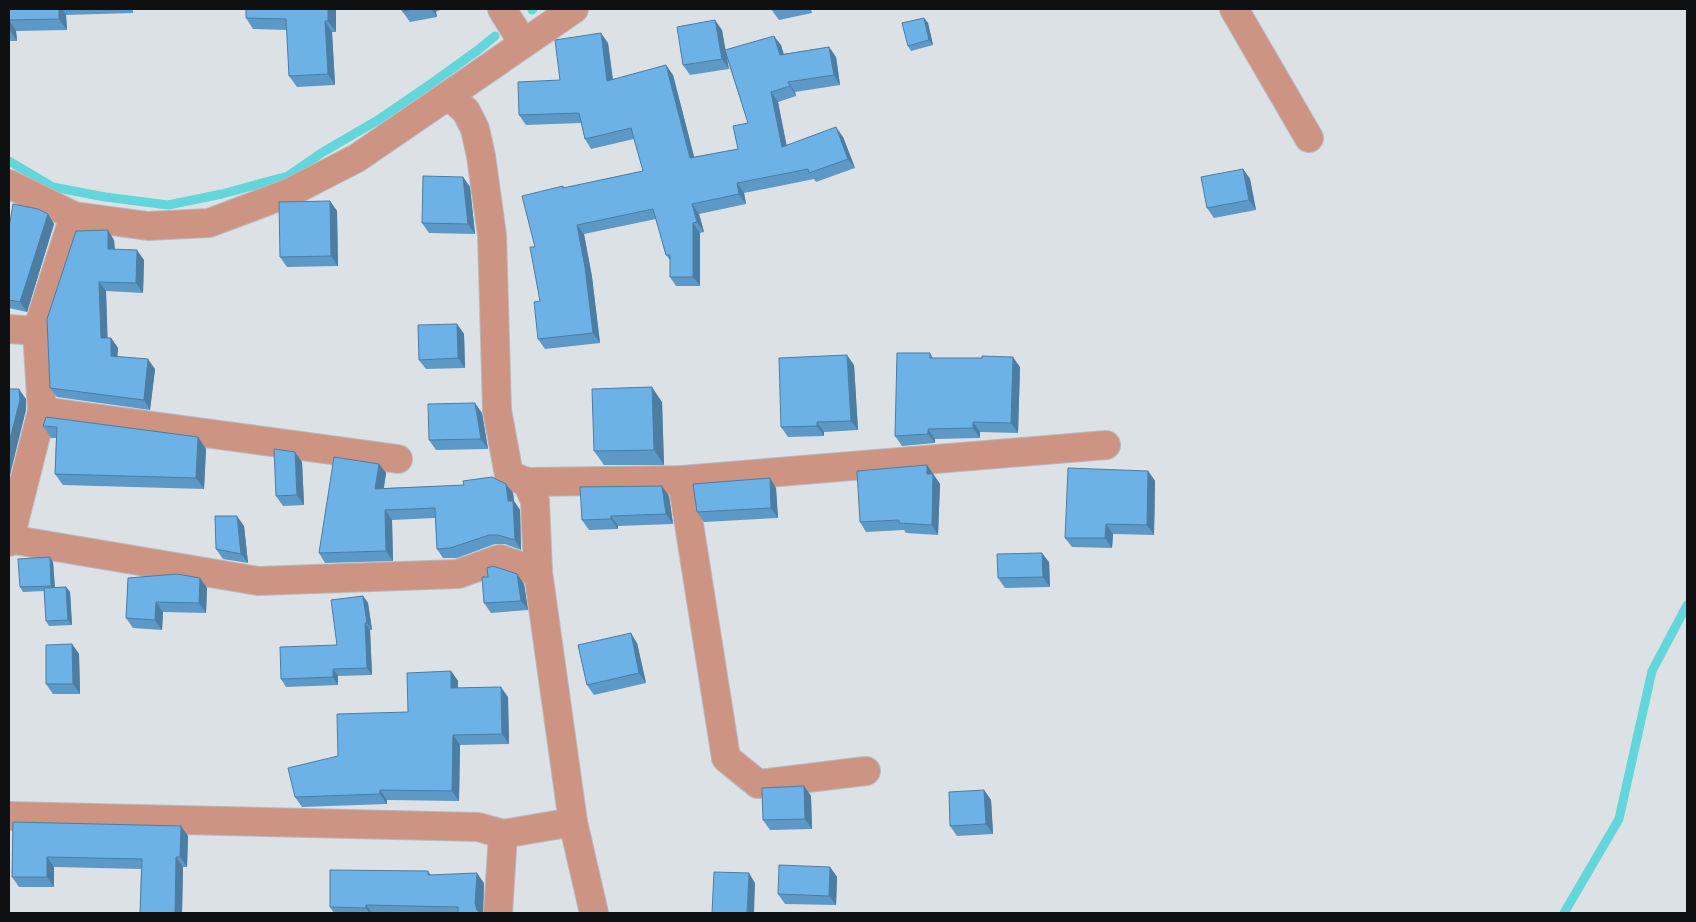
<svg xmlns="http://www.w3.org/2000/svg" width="1696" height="922" font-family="'Space Grotesk',sans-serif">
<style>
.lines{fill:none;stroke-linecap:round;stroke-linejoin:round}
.stream{stroke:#62d6da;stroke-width:9}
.minor-casing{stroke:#b7bbbf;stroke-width:30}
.minor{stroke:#cd9483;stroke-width:28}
.wall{fill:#5d99c7}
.shaded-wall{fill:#4c7da2}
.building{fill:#6cb2e7;stroke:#4c7da2}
</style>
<rect width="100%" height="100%" fill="#dce1e5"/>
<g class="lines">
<g class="stream">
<polyline points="532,10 533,9"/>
<polyline points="9,161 53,187 105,197 168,205 222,194 288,176 323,152 378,120 432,83 478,50 495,36"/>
<polyline points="1564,913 1619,819 1652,671 1687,605"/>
</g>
<g class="minor-casing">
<g id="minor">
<polyline points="502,9 523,43"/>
<polyline points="1234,9 1309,138"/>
<polyline points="449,96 466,111 475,129 481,156 492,235 497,410 509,475 527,482 535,501 538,572 573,822 594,913"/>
<polyline points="9,184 74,216 148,226 209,223 289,193 357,158 574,9"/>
<polyline points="9,329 37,331"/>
<polyline points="42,411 398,459"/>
<polyline points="682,480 726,758 758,784 866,771"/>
<polyline points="527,482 682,480 1106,445"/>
<polyline points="9,539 258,581 458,574 500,559 538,572"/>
<polyline points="9,542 42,411 37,331 74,216"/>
<polyline points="9,816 478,827 503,834 573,822"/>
<polyline points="498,913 503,834"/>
</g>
</g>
<use href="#minor" class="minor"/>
</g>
<g class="wall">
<polygon points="9,9 133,9 133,13 66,15 67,30 16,31 17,41 9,41"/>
<polygon points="246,9 442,9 436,12 437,17 410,22 402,11 402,9 336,10 336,32 332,32 335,85 297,87 289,76 287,30 253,29 246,18"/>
<polygon points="771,9 811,9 812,13 779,20"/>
<polygon points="924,18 928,23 933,45 911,51 908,46"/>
<polygon points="722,30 725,50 781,45 783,54 829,47 836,57 840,85 795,92 796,96 778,102 786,145 843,137 855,168 816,182 814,179 744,193 746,204 699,214 704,232 700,233 700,286 676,286 670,277 670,260 666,255 656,219 584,234 592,277 600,343 545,349 538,339 540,301 535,247 563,186 564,188 643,171 634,139 591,149 585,139 581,123 526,125 519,115 560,80 608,43 613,79 673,75 694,157 738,149 748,123 725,52 729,69 690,75 683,65"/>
<polygon points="1243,169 1250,179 1256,210 1214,218 1207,208"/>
<polygon points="463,177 470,187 475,234 429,233 422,223"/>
<polygon points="330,201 337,211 338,266 287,267 280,257"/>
<polygon points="48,214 54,224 27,312 9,308 9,228"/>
<polygon points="114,240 115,249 144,260 143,293 106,291 107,338 111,338 118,348 117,356 155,369 150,410 57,397 50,388"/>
<polygon points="457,324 464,334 465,368 426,369 419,360"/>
<polygon points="930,353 933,358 1020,367 1018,433 980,432 980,438 935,439 935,443 902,446 895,436"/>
<polygon points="854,365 858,430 824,432 824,436 788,437 781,427"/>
<polygon points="662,402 664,465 604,465 594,451"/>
<polygon points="482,413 488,449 436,450 429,440"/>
<polygon points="46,417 198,437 206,449 204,489 63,485 55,474 56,438 51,438 43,426"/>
<polygon points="302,462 304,505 283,506 276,496"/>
<polygon points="379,464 386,473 384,488 506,484 513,493 514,501 520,510 521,550 505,544 495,544 457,558 443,558 437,549 435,518 392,520 393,561 325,563 319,553"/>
<polygon points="927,465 940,484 938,535 906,533 904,530 866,532 860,522"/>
<polygon points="1148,471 1155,481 1154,535 1113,534 1112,548 1072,547 1065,538"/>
<polygon points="776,488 778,518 704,522 697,512"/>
<polygon points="669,496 673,524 618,526 618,529 589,530 582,520"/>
<polygon points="244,526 248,563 223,559 216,549"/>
<polygon points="53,562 55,587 66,587 70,592 72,625 49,626 46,621 44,591 23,592 20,587"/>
<polygon points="1049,562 1050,587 1005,588 998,578"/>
<polygon points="517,574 524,584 528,610 491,613 484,603"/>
<polygon points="128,578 207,588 206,613 163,612 162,630 133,628 126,618"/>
<polygon points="363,596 368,603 372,630 370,630 372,675 338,676 338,685 286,687 281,679 337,645"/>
<polygon points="637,643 646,683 594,695 587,685"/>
<polygon points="72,644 79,654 80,694 53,694 46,684"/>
<polygon points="451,671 458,681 458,688 508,697 509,744 460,745 459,801 387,800 387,804 302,807 295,797 408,712"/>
<polygon points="804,786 811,796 812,829 770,830 763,820"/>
<polygon points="984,790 991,800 993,834 957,836 950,826"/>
<polygon points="13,822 188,836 187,867 183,867 182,913 140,913 141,869 54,867 54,887 19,887 12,877"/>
<polygon points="830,867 837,877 836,905 785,904 778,894"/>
<polygon points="428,871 431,875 484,883 483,913 334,913 330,907"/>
</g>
<g class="shaded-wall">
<polygon points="59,9 62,9 66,15 67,30 59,19"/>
<polygon points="328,9 335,9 336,10 336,32 328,21"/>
<polygon points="431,9 434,9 436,12 437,17"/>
<polygon points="924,18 928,23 933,45 929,40"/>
<polygon points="9,20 16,31 17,41 9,29"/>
<polygon points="715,20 722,30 729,69 722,59"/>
<polygon points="325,21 332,32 335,85 328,74"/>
<polygon points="601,33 608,43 614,90 607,81"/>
<polygon points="774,36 781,45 787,64 780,55"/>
<polygon points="829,47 836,57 840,85 834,75"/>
<polygon points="666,65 673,75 697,168 690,158"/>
<polygon points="788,82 795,92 796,96 790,86"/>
<polygon points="771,92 778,102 789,157 782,147"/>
<polygon points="836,127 843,137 855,168 848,159"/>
<polygon points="1243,169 1250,179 1256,210 1249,200"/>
<polygon points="463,177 470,187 475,234 468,224"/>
<polygon points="737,183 744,193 746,204 739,194"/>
<polygon points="330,201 337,211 338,266 331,256"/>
<polygon points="692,204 699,214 704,232 697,222"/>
<polygon points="48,214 54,224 27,312 20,302"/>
<polygon points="693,223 700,233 700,286 693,277"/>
<polygon points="577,225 584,234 592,277 600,343 593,333"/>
<polygon points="108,230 114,240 115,258 108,249"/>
<polygon points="137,250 144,260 143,293 136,283"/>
<polygon points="99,282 106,291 108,348 101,338"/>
<polygon points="457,324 464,334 465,368 458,358"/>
<polygon points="111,338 118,348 117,365 111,356"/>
<polygon points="847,355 854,365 858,430 851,421"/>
<polygon points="1013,357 1020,367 1018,433 1011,423"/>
<polygon points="148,359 155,369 150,410 144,400"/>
<polygon points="652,387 662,402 664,465 654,450"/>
<polygon points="19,389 26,399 26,410 9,479 9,443"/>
<polygon points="475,403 482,413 488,449 481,439"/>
<polygon points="817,422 824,432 824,436 817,426"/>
<polygon points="973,422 980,432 980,438 973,428"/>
<polygon points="928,429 935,439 935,443 928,434"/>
<polygon points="198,437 206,449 204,489 196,478"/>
<polygon points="295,452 302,462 304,505 297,495"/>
<polygon points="379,464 386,473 382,498 375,489"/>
<polygon points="927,465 940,484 938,535 932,525 927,474"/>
<polygon points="1148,471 1155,481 1154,535 1147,525"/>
<polygon points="770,478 776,488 778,518 771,508"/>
<polygon points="506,484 513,493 514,501 520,510 521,550 515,540 508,501"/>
<polygon points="662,486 669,496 673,524 666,514"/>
<polygon points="385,510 392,520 393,561 386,551"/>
<polygon points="237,516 244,526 248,563 241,554"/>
<polygon points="611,516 618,526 618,529 611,519"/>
<polygon points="1106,524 1113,534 1112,548 1105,538"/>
<polygon points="1042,553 1049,562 1050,587 1043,577"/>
<polygon points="50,557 53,562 55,591 51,586"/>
<polygon points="517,574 524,584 528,610 521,601"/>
<polygon points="200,578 207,588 206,613 199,603"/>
<polygon points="66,587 70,592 72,625 68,620"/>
<polygon points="363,596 368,603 372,630 367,623"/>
<polygon points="156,602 163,612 162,630 155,620"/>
<polygon points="365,623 370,630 372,675 367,668"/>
<polygon points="631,633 637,643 646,683 639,673"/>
<polygon points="72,644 79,654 80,694 73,684"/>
<polygon points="333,669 338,676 338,685 333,677"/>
<polygon points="451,671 458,681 458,698 451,688"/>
<polygon points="501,687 508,697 509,744 502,734"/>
<polygon points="453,735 460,745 459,801 452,791"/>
<polygon points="804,786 811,796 812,829 805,819"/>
<polygon points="380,790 387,800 387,804 380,794"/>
<polygon points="984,790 991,800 993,834 986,824"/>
<polygon points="181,826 188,836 187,867 180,857"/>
<polygon points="47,857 54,867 54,887 47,877"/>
<polygon points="176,857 183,867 182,913 175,913"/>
<polygon points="830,867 837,877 836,905 829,896"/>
<polygon points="477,873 484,883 483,913 479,913 477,910 475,903"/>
<polygon points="749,873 755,883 754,913 747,913"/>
<polygon points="366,905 372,913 369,913 366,908"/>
</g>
<g class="building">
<polygon points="9,9 59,9 59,19 9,20"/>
<polygon points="246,9 328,9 328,21 325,21 328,74 289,76 286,19 246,18"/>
<polygon points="402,9 414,9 402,11"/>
<polygon points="924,18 929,40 908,46 902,23"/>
<polygon points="715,20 722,59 683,65 677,27"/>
<polygon points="601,33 607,81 666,65 690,158 738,149 733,126 748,123 725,50 774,36 780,55 829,47 834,75 788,82 790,86 771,92 782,147 836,127 848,159 809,173 808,169 737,183 739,194 692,204 697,222 693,223 693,277 670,277 670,255 666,255 653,209 577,225 585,267 593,333 538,339 534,302 540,301 530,247 535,247 522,196 563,186 563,188 643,171 631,128 585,139 579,113 519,115 518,82 560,80 555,40"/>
<polygon points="1243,169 1249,200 1207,208 1201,177"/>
<polygon points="423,176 463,177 468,224 422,223"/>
<polygon points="330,201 331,256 280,257 279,202"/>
<polygon points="13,204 38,209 48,214 20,302 9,300 9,228"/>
<polygon points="108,230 108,249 137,250 136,283 99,282 101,338 111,338 111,356 148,359 144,400 50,388 47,319 76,231"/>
<polygon points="457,324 458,358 419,360 418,325"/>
<polygon points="897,353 930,353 930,358 982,358 982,356 1013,357 1011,423 973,422 973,428 928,429 928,434 895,436"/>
<polygon points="847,355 851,421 817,422 817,426 781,427 779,358"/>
<polygon points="652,387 654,450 594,451 592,389"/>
<polygon points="9,389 19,389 20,400 9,443"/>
<polygon points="475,403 481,439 429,440 428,404"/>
<polygon points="46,417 198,437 196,478 55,474 57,427 43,426"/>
<polygon points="274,449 295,452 297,495 276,496"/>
<polygon points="334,457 379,464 375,489 464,485 463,481 492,477 506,484 508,501 513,501 515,540 498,535 489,535 450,548 437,549 435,508 385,510 386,551 319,553"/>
<polygon points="927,465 927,474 933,474 932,525 899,523 899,520 860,522 857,471"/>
<polygon points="1068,468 1148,471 1147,525 1106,524 1105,538 1065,538"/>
<polygon points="770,478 771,508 697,512 693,484"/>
<polygon points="662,486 666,514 611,516 611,519 582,520 580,487"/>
<polygon points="215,516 237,516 241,554 216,549"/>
<polygon points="1042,553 1043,577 998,578 997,554"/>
<polygon points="50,557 51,586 20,587 18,559"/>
<polygon points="493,566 517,574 521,601 484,603 482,577 488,577 487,568"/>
<polygon points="177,574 200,578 199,603 156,602 155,620 126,618 128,578"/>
<polygon points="66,587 68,620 46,621 44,588"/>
<polygon points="363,596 367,623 365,623 367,668 333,669 333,677 281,679 280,647 337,645 331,600"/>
<polygon points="631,633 639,673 587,685 578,645"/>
<polygon points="72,644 73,684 46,684 46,645"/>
<polygon points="451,671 451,688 501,687 502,734 453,735 452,791 380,790 380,794 295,797 288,768 338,756 337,714 408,712 407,673"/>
<polygon points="804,786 805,819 763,820 762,788"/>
<polygon points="984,790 986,824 950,826 949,792"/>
<polygon points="13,822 181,826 180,857 176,857 175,913 140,913 142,859 47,857 47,877 12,877"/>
<polygon points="779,865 830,867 829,896 778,894"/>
<polygon points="330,870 428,871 428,875 477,873 475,903 477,910 480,913 458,913 458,907 366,905 366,908 330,907"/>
<polygon points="714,872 749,873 747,913 712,913"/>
</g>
<rect width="1696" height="922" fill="none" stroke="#0e1011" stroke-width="20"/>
</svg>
